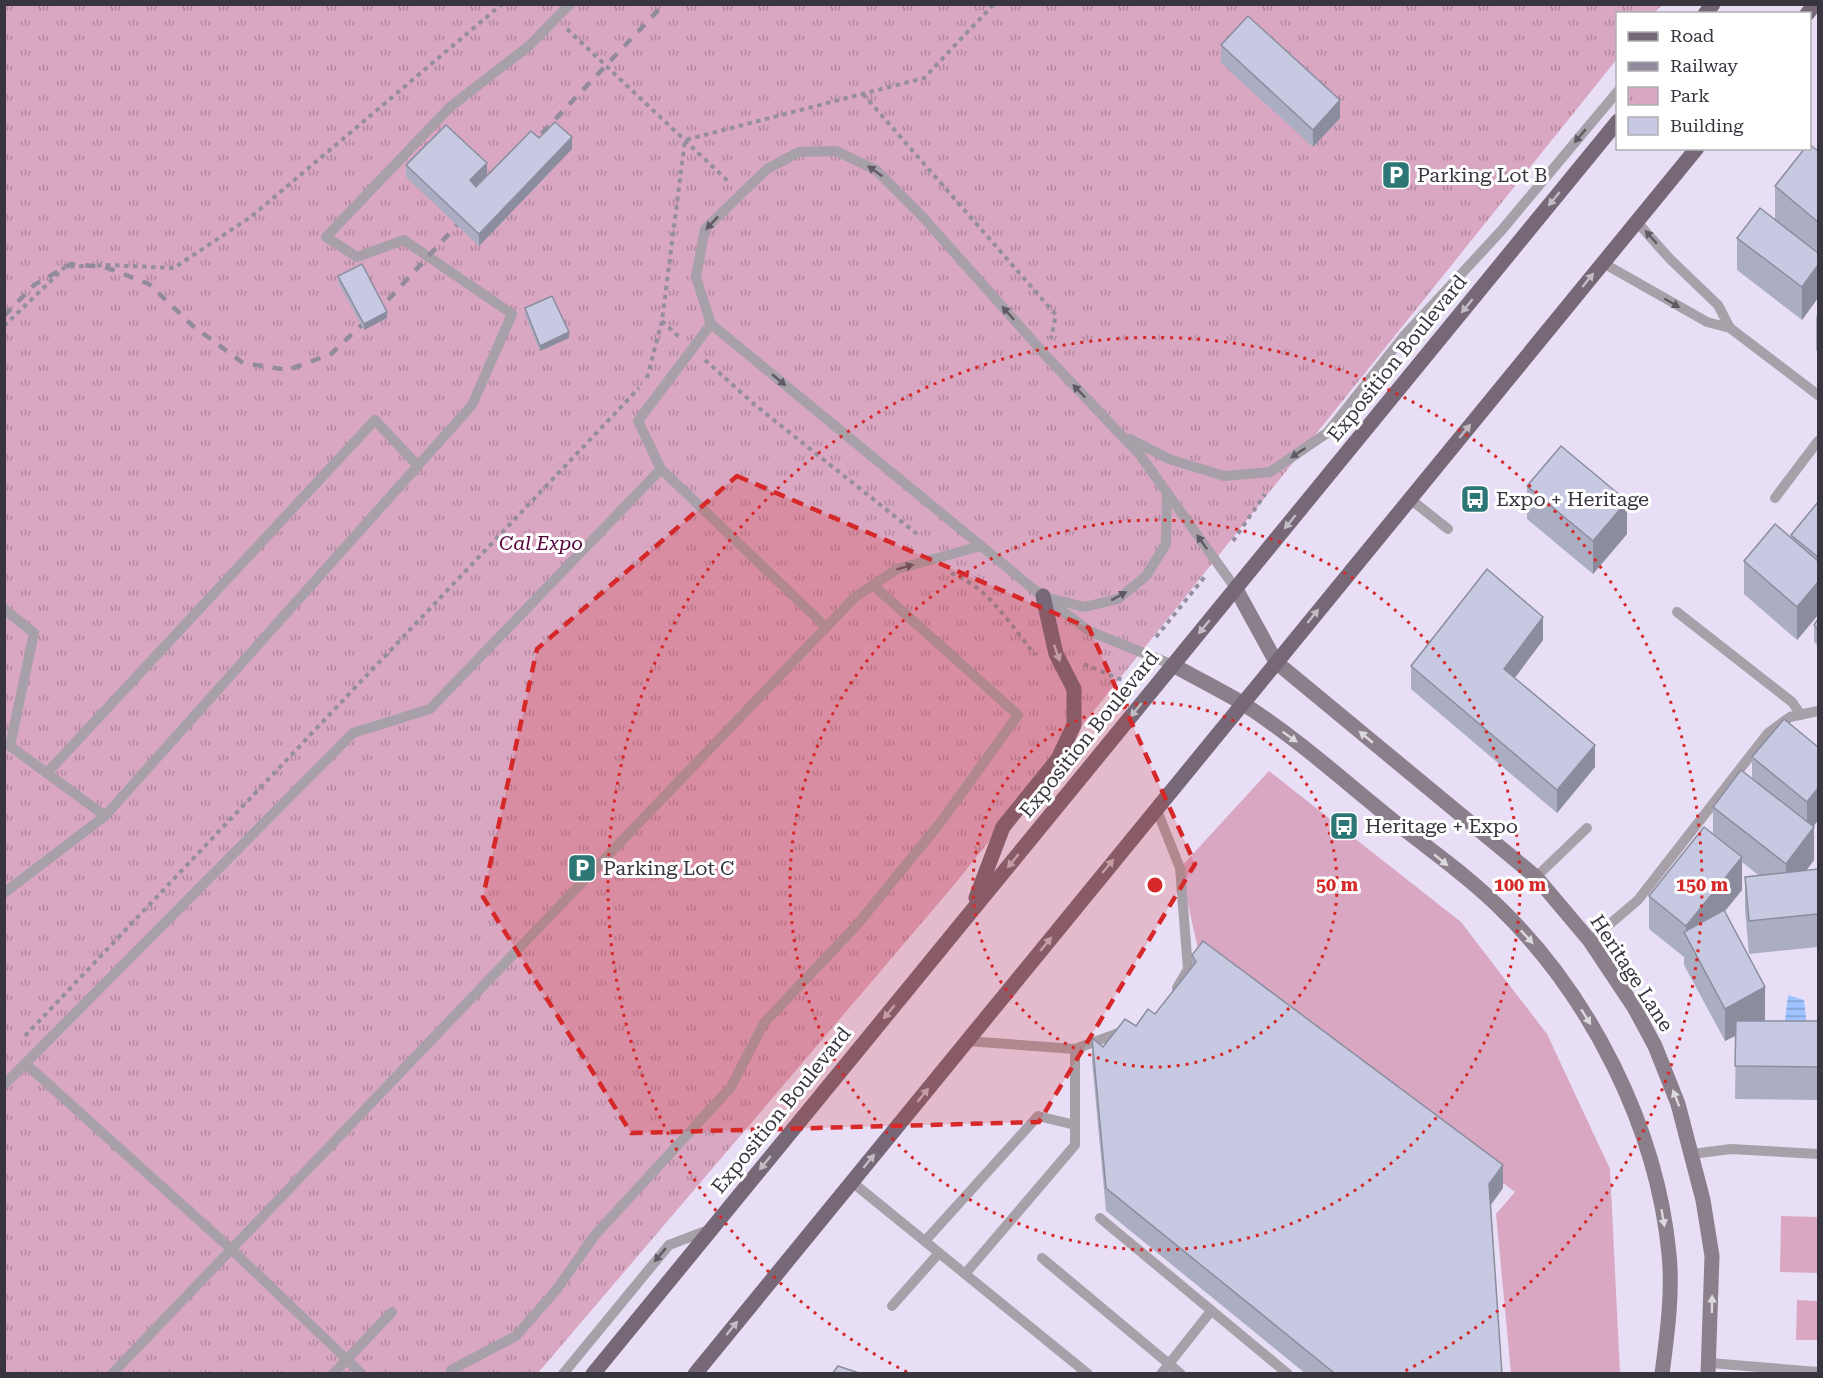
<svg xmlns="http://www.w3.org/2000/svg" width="1823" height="1378" font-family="'Roboto Serif',serif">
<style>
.green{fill:#d9a7c1}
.park{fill:url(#park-tufts)}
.water{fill:url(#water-rules)}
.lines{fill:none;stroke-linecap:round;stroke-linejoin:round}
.path{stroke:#948e9f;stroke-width:4;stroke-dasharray:4.5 4.5;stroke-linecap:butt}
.lane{stroke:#a8a0a8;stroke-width:10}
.secondary{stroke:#8b7f8c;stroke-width:15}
.primary{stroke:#766877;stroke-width:15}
.rail{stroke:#918b9b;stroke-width:4.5;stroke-dasharray:10 10;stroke-linecap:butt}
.wall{fill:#abadc2}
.shaded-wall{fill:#8b8d9e}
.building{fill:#c7c9e2;stroke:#8b8d9e;stroke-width:1.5}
.oneway{fill:#5f5a63}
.oneway2{fill:#c1bbc2}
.oneway3{fill:#dcd9dc}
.marked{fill:#d62828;fill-opacity:0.2;stroke:#d62828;stroke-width:4.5;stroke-dasharray:12 8;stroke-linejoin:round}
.ring{fill:none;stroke:#d62828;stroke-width:3;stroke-dasharray:3 6}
.labels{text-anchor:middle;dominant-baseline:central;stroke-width:6;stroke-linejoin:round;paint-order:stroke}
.poi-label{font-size:20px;fill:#38353e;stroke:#fff;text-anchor:start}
.street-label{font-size:20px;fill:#38353e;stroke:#fff}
.park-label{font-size:20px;font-style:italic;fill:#56043c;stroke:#fff}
.centre{fill:#d62828;stroke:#fff;stroke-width:3}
.ring-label{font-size:18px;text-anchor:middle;font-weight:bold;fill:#d62828;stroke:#fff;stroke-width:6;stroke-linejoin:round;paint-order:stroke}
</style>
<defs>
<pattern id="park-tufts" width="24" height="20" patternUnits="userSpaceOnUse" patternTransform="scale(1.5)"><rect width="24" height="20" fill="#d9a7c1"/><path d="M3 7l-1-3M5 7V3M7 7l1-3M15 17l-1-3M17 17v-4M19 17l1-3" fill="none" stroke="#b1899e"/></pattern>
<pattern id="water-rules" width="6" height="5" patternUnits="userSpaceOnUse" patternTransform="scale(1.5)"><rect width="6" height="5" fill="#9ec3ff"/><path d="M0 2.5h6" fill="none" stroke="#829fd0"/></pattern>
</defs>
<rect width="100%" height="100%" fill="#e8dff7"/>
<g class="green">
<polygon points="1269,771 1461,922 1547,1034 1610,1169 1620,1373 1511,1373 1496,1214 1515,1192 1200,958 1180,868"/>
<polygon points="1781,1216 1818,1217 1818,1273 1780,1272"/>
<polygon points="1797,1300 1818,1301 1818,1340 1796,1340"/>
</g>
<polygon class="park" points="5,5 1662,5 1654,13 1618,14 1617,59 954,885 538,1373 5,1374"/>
<polygon class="water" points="1788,995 1804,1000 1807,1026 1785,1021"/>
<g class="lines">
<g class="path">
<polyline points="531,4 542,4"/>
<polyline points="567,29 730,183"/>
<polyline points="863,94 1056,315 1051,338"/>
<polyline points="662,321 679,337"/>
<polyline points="4,326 65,267 107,265 174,268 252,216 502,4"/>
<polyline points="705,360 755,405 917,534"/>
<polyline points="647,378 662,321 685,140 924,78 994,4"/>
<polyline points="1233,541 1265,494"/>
<path d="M951,573C988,587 1011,625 1035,655"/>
<polyline points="1156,637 1207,574"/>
<polyline points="1084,664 1122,680"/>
<polyline points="25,1036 639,388"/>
</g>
<g class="lane">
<polyline points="1637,222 1670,259 1718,305 1730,328"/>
<polyline points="1603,263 1707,322 1730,328 1818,395"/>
<polyline points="1130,439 1169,459 1224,476 1270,472 1327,433 1403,337 1501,231 1618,91"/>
<polyline points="661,469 826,627"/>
<polyline points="1775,498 1818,441"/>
<polyline points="1410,499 1448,529"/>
<polyline points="1049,598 1084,607 1118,599 1146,576 1166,544 1167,492"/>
<polyline points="4,609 34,633 10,746 105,816 472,405 512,314 404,240 357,257 326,237 450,107 530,45 570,4"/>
<polyline points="1677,612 1792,702 1801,715"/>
<polyline points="1173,665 1089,631 1031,587 711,324 696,277 705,229 767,169 799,152 836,151 876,170 921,215 1047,357 1140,455 1236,589"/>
<polyline points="47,773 375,420 418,466"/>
<polyline points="1156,808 1180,868 1188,969 1177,988"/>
<polyline points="1536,877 1587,828"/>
<polyline points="4,893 105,816"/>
<polyline points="1590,941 1638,900 1768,733 1790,717 1818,711"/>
<polyline points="966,1041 1075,1049 1124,1031"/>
<polyline points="26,1064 231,1249 362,1374"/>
<polyline points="4,1085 353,733 430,709 661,469 638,421 711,324"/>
<polyline points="1692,1154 1731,1149 1818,1154"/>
<polyline points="852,1182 1088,1374"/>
<polyline points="1100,1218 1288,1374"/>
<polyline points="925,1241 1038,1116 1075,1125"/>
<polyline points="1042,1258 1181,1374"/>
<polyline points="965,1274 1075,1145 1075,1049"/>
<polyline points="892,1306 939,1253"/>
<polyline points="1710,1363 1818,1372"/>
<polyline points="451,1370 516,1336 557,1289 595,1235 731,1087 764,1023 856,926 940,823 1018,715 873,585"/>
<polyline points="112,1374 855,597 897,569 981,546"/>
<polyline points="333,1374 392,1312"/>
<polyline points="563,1374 669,1245 711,1229"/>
<polyline points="1161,1374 1211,1311"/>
</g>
<g class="secondary">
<polyline points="1236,589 1276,662 1536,877 1590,941 1634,1007 1655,1046 1678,1104 1703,1200 1712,1256 1708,1374"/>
<path d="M1173,665C1196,678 1220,690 1242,703C1297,738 1345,782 1395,822C1430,850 1468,876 1499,907C1590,995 1657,1127 1669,1254C1673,1293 1667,1335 1662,1374"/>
</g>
<g class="primary">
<polyline points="1705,14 1713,4"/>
<polyline points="1807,14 1815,4"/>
<polyline points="976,898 1003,827 1058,759 1074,725 1074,689 1056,654 1043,596"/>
<polyline points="593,1374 1618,121"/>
<polyline points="695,1374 1697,148"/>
</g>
<g class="rail">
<polyline points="528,148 664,4"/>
<polyline points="4,316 34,285 71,264 105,267 149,284 193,326 243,363 288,370 331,354 388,300 469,212"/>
</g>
</g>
<g class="wall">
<polygon points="1221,45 1340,118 1313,147 1221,63"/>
<polygon points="539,138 572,149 479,246 406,177 406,165 487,175 476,186 476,187"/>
<polygon points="1818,151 1818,298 1802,320 1737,270 1737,238 1775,219 1775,186"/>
<polygon points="338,276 387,318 364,330 338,282"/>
<polygon points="525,308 569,338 540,351 525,314"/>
<polygon points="1818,314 1818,352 1816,350 1816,317"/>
<polygon points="1527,486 1627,534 1593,574 1527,519"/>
<polygon points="1818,502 1818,615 1797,640 1744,594 1744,561 1791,538 1791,535"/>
<polygon points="1818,619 1818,646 1814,642 1814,625"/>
<polygon points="1543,640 1515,678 1595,767 1557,813 1411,689 1411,666"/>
<polygon points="1818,747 1818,820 1814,826 1814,860 1806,871 1818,869 1818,947 1749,954 1745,910 1745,877 1758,875 1742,862 1742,890 1725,911 1765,1020 1763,1021 1818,1021 1818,1100 1735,1099 1736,1036 1725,1041 1684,965 1684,957 1649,929 1649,896 1713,834 1713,807 1752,779 1752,757"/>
<polygon points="1192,955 1503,1188 1491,1205 1502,1374 1306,1374 1106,1211 1092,1061 1092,1038 1103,1047 1155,1014 1192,966"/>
</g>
<g class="shaded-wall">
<polygon points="1340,100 1340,118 1313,147 1313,130"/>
<polygon points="572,137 572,149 479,246 479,234"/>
<polygon points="487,163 487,175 470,192 470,180"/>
<polygon points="1818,265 1818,298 1802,320 1802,287"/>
<polygon points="387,312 387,318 364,330 364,324"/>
<polygon points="569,332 569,338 540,351 540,346"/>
<polygon points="1627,501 1627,534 1593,574 1593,541"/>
<polygon points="1818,582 1818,615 1797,640 1797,607"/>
<polygon points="1543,617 1543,640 1504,692 1504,669"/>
<polygon points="1595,745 1595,767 1557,813 1557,790"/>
<polygon points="1818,788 1818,820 1807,835 1807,802"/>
<polygon points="1814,827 1814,860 1786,897 1786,864"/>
<polygon points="1742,857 1742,890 1693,950 1686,936 1686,926"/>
<polygon points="1765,987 1765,1020 1725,1041 1725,1009"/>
<polygon points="1503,1165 1503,1188 1489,1207 1489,1184"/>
</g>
<g class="building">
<polygon points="1248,16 1340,100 1313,130 1221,45"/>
<polygon points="555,122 572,137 479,234 406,165 446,125 487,163 470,180 476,187 531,131 539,138"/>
<polygon points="1809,144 1818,151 1818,222 1775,186 1805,148 1809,148"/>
<polygon points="1760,208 1818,253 1818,265 1802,287 1737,238"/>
<polygon points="362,264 387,312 364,324 338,276"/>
<polygon points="552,296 569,332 540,346 525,308"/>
<polygon points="1561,446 1627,501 1593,541 1527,486"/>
<polygon points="1818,502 1818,557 1791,535"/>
<polygon points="1775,524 1818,561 1818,582 1797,607 1744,561"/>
<polygon points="1487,569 1543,617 1504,669 1595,745 1557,790 1411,666"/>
<polygon points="1818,619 1818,629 1814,625"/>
<polygon points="1784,719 1818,747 1818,788 1807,802 1752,757"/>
<polygon points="1741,770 1814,827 1786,864 1713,807"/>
<polygon points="1704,827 1742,857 1686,926 1649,896"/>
<polygon points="1818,869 1818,914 1749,921 1745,877"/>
<polygon points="1724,910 1765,987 1725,1009 1684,932"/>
<polygon points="1203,941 1503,1165 1489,1184 1502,1374 1333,1374 1333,1372 1106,1188 1092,1038 1103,1047 1125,1019 1136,1026 1148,1009 1155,1014 1196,962 1192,955"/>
<polygon points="1736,1021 1818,1021 1818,1067 1735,1066"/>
<polygon points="838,1366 862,1374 832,1374"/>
</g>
<defs><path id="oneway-solid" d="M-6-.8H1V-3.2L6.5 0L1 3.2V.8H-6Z" transform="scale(1.5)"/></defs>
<g class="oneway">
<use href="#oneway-solid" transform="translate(1580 136) rotate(130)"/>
<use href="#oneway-solid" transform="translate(875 171) rotate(-145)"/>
<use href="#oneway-solid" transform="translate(712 223) rotate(133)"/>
<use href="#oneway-solid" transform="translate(1651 237) rotate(-131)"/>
<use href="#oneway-solid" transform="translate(1672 303) rotate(30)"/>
<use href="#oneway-solid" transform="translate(1008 313) rotate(-132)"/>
<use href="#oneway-solid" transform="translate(779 380) rotate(40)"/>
<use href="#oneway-solid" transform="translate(1079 391) rotate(-134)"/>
<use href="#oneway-solid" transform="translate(1298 453) rotate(146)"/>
<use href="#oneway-solid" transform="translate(1202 542) rotate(-125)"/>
<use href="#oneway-solid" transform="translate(905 567) rotate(-17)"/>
<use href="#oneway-solid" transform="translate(1119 596) rotate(-29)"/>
<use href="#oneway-solid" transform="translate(660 1255) rotate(130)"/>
</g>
<g class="oneway2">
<use href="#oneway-solid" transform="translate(1554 199) rotate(129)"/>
<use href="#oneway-solid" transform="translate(1588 280) rotate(-51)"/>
<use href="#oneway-solid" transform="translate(1467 306) rotate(129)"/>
<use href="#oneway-solid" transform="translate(1465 431) rotate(-51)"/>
<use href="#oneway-solid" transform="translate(1290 522) rotate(129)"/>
<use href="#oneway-solid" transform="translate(1313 616) rotate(-51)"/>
<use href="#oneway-solid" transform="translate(1204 627) rotate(129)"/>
<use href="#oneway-solid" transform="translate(1057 653) rotate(70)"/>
<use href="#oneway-solid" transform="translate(1136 710) rotate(129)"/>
<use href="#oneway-solid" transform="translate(1013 861) rotate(129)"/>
<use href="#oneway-solid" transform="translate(1108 866) rotate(-51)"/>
<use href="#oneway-solid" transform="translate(1046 944) rotate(-51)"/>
<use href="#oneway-solid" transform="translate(889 1012) rotate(129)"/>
<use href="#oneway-solid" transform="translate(923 1095) rotate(-51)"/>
<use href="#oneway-solid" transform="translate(869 1161) rotate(-51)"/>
<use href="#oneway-solid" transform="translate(765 1163) rotate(129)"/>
<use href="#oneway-solid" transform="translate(732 1328) rotate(-51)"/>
</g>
<g class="oneway3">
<use href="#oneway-solid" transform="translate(1290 737) rotate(35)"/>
<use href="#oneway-solid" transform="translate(1366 737) rotate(-140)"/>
<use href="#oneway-solid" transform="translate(1441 860) rotate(39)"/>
<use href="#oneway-solid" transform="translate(1527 937) rotate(47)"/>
<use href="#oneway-solid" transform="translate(1586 1017) rotate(58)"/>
<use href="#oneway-solid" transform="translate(1676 1098) rotate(-111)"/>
<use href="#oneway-solid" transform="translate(1663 1218) rotate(80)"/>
<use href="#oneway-solid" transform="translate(1712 1304) rotate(-89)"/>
</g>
<path class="marked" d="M737,476L1089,628L1195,864L1039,1122L631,1133L483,897L537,649Z"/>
<g class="ring">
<circle cx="1155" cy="885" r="182"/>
<circle cx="1155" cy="885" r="365"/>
<path d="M907 1372A547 547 0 1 1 1403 1372"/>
</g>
<defs>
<g id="parking-square" transform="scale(1.5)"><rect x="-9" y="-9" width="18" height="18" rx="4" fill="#2c7676" stroke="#fff"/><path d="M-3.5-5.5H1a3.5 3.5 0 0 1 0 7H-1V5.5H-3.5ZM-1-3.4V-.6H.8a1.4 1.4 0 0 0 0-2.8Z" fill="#fff"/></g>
<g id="bus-square" transform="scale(1.5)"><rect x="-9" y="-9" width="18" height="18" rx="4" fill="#2c7676" stroke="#fff"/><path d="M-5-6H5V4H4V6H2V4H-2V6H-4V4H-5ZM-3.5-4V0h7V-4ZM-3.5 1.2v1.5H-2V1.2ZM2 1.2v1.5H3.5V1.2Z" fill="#fff"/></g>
</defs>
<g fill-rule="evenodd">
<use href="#parking-square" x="1396" y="175"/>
<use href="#bus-square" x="1475" y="499"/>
<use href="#bus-square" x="1344" y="826"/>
<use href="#parking-square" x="582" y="868"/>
</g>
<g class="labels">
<g class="poi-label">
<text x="1417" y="175">Parking Lot B</text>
<text x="1496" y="499">Expo + Heritage</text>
<text x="1365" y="826">Heritage + Expo</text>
<text x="603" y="868">Parking Lot C</text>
</g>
<g class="street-label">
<text transform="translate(1397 358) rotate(-51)">Exposition Boulevard</text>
<text transform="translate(1089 734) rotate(-51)">Exposition Boulevard</text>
<text transform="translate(1632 973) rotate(57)">Heritage Lane</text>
<text transform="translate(781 1110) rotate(-51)">Exposition Boulevard</text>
</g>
<g class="park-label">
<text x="541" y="543">Cal Expo</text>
</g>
</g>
<circle cx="1155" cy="885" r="9" class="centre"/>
<g class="ring-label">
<text x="1337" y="891">50 m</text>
<text x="1520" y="891">100 m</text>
<text x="1702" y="891">150 m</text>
</g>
<rect width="1823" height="1378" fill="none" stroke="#38353e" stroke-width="12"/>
<rect x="1616" y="12" width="195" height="138" fill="#ffffff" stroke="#afaeb2" stroke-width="1.5"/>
<rect x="1628" y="32" width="30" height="9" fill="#766877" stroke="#afaeb2" stroke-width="1.5"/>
<text x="1670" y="42" font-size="18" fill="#38353e">Road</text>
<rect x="1628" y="62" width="30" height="9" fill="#918b9b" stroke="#afaeb2" stroke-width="1.5"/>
<text x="1670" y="72" font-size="18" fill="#38353e">Railway</text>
<rect x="1628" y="87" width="30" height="18" fill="url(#park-tufts)" stroke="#afaeb2" stroke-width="1.5"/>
<text x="1670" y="102" font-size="18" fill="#38353e">Park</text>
<rect x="1628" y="117" width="30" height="18" fill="#c7c9e2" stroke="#afaeb2" stroke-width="1.5"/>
<text x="1670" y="132" font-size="18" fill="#38353e">Building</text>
</svg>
